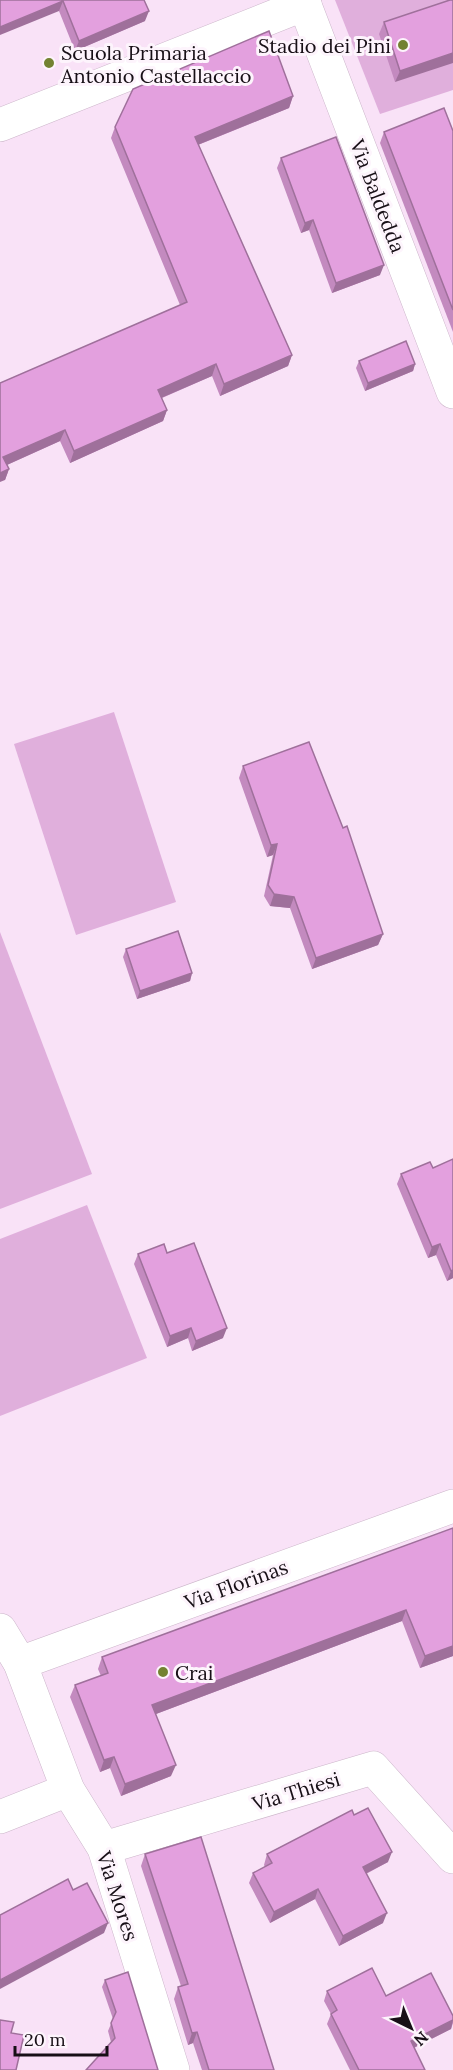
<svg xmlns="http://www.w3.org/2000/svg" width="453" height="2070" font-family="Lora,serif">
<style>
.green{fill:#e0afdc}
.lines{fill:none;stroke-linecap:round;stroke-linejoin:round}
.minor-casing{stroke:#ccb6ca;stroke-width:34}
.minor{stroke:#fff;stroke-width:33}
.wall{fill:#c38abf}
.shaded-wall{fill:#9f709b}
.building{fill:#e3a0de;stroke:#9f709b;stroke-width:1.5}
.poi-dot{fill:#738231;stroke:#fdf4fc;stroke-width:2}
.labels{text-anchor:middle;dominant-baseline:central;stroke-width:6;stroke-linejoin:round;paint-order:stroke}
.poi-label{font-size:20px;fill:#170f16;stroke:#fdf4fc;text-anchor:start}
.street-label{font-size:20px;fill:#170f16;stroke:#fdf4fc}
</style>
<rect width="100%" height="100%" fill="#f9e2f7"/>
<g class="green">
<polygon points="335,0 453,0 453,90 380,114"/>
<polygon points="114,712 176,902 76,935 14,744"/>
<polygon points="0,932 92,1174 0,1209"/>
<polygon points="87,1205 147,1358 0,1416 0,1239"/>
</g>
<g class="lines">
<g class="minor-casing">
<g id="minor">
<polyline points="303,0 453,392"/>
<polyline points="0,125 305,4"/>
<polyline points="0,1630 20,1663 68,1790 104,1848 173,2070"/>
<polyline points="20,1663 453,1506"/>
<polyline points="0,1817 68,1790"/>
<polyline points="104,1848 373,1768 453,1857"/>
</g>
</g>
<use href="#minor" class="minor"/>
</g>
<g class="wall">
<polygon points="0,0 144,0 145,21 75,51 59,11"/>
<polygon points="450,0 395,82 379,34 384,22"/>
<polygon points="293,96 289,108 198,145 292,355 288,366 220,396 212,376 162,398 167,410 163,421 70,463 60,441 7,465 9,469 5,480 0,383 180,305 111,138 115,127"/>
<polygon points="453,131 453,332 380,143 384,132"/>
<polygon points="281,158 380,275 332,293 309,230 301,233 277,168"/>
<polygon points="359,361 415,364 413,371 365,391 356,368"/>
<polygon points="243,766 383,934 378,945 312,969 290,908 270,906 264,896 273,855 267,857 239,778"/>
<polygon points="126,949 192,973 190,981 137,999 123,957"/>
<polygon points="430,1162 453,1278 447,1281 436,1255 428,1258 397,1184 401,1174"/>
<polygon points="167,1253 223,1338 192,1351 188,1338 167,1347 134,1264 138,1254"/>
<polygon points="453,1528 453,1656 420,1668 402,1621 156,1714 171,1776 121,1796 110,1768 100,1772 70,1697 75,1685 101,1676 98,1669 102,1657"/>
<polygon points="354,1815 388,1862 366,1874 383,1923 339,1946 315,1899 270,1923 249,1883 253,1873 265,1867 264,1865 267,1854"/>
<polygon points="145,1854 274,2070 202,2070 193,2043 188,2045 174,1999 178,1987 181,1986 141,1866"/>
<polygon points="105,1980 158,2070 111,2042 108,2031 113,2019 102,1987"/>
<polygon points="327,1991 386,1996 453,2016 453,2023 451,2029 414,2048 425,2070 350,2070 327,2024 331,2014 324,2001"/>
</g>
<g class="shaded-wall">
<polygon points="63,1 59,11 0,35 0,27"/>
<polygon points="149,11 145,21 75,51 79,41"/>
<polygon points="453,53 453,63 395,82 400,71"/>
<polygon points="293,96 289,108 190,148 195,137"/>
<polygon points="313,220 309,230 301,233 305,223"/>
<polygon points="384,265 380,275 332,293 336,283"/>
<polygon points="292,355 288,366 220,396 224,384"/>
<polygon points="216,364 212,376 154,401 158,390"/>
<polygon points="415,364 413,371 365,391 368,383"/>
<polygon points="167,410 163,421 70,463 74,451"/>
<polygon points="65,430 60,441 0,468 3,457"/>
<polygon points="9,469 5,480 0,482 0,473"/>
<polygon points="277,844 273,855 267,857 271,845"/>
<polygon points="274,894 294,897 290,908 270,906"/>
<polygon points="383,934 378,945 312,969 316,958"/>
<polygon points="192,973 190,981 137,999 140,991"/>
<polygon points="440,1244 436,1255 428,1258 432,1247"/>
<polygon points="453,1270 453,1278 447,1281 451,1271"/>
<polygon points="191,1328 188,1338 167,1347 170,1336"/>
<polygon points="227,1328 223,1338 192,1351 196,1341"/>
<polygon points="406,1610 402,1621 148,1717 152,1705"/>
<polygon points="453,1646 453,1656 420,1668 425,1656"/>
<polygon points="114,1757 110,1768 100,1772 104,1760"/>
<polygon points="176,1765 171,1776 121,1796 125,1784"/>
<polygon points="392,1852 388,1862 359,1877 363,1867"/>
<polygon points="318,1889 315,1899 270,1923 274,1912"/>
<polygon points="387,1913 383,1923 339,1946 343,1936"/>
<polygon points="108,1923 104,1933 0,1989 0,1980"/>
<polygon points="453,2020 451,2029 407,2051 411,2041"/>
<polygon points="197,2032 193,2043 188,2045 192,2033"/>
</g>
<g class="building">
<polygon points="0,0 144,0 149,11 79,41 63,1 0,27"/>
<polygon points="450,0 453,0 453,53 400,71 384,22"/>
<polygon points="269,31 293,96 195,137 292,355 224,384 216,364 158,390 167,410 74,451 65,430 3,457 9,469 0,473 0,383 187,302 115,127 133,89"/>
<polygon points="444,108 453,131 453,310 384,132"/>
<polygon points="336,137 384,265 336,283 313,220 305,223 281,158"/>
<polygon points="406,341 415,364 368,383 359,361"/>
<polygon points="309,742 343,828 347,826 383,934 316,958 294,897 274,894 268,885 277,844 271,845 243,766"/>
<polygon points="178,931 192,973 140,991 126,949"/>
<polygon points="453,1159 453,1270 451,1271 440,1244 432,1247 401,1174 430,1162 433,1168"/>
<polygon points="194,1243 227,1328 196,1341 191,1328 170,1336 138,1254 164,1244 167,1253"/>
<polygon points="453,1528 453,1646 425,1656 406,1610 152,1705 176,1765 125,1784 114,1757 104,1760 75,1685 108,1673 102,1657"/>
<polygon points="368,1808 392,1852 363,1867 387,1913 343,1936 318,1889 274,1912 253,1873 272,1863 267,1854 352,1810 354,1815"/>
<polygon points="201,1837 274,2070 209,2070 197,2032 192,2033 178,1987 188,1984 145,1854"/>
<polygon points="68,1879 73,1890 87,1883 108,1923 0,1980 0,1915"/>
<polygon points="372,1968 386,1996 431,1973 453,2016 453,2020 411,2041 425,2070 359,2070 331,2014 337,2010 327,1991"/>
<polygon points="128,1972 158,2070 86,2070 115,2038 111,2023 116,2012 105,1980"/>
<polygon points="0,2020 14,2022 11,2033 24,2035 16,2070 0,2070"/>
</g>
<g class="poi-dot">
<circle cx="403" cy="45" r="6"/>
<circle cx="49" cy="63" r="6"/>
<circle cx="163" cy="1672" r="6"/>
</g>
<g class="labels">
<g class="poi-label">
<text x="391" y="45" text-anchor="end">Stadio dei Pini</text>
<text x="61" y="52">Scuola Primaria<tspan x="61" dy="23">Antonio Castellaccio</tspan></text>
<text x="175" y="1672">Crai</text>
</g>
<g class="street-label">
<text transform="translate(378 196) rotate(69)">Via Baldedda</text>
<text transform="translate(236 1584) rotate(-20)">Via Florinas</text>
<text transform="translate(296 1791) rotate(-17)">Via Thiesi</text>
<text transform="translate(118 1896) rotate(72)">Via Mores</text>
</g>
</g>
<g transform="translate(411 2028) rotate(137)" stroke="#fdf4fc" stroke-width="4.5" paint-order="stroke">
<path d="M0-4.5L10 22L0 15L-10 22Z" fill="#170f16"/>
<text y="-9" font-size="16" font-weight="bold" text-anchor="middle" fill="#170f16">N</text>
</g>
<path d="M15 2046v9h92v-9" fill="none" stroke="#170f16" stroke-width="3"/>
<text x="24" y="2046" font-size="18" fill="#170f16" stroke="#fdf4fc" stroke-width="4.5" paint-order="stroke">20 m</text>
</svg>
